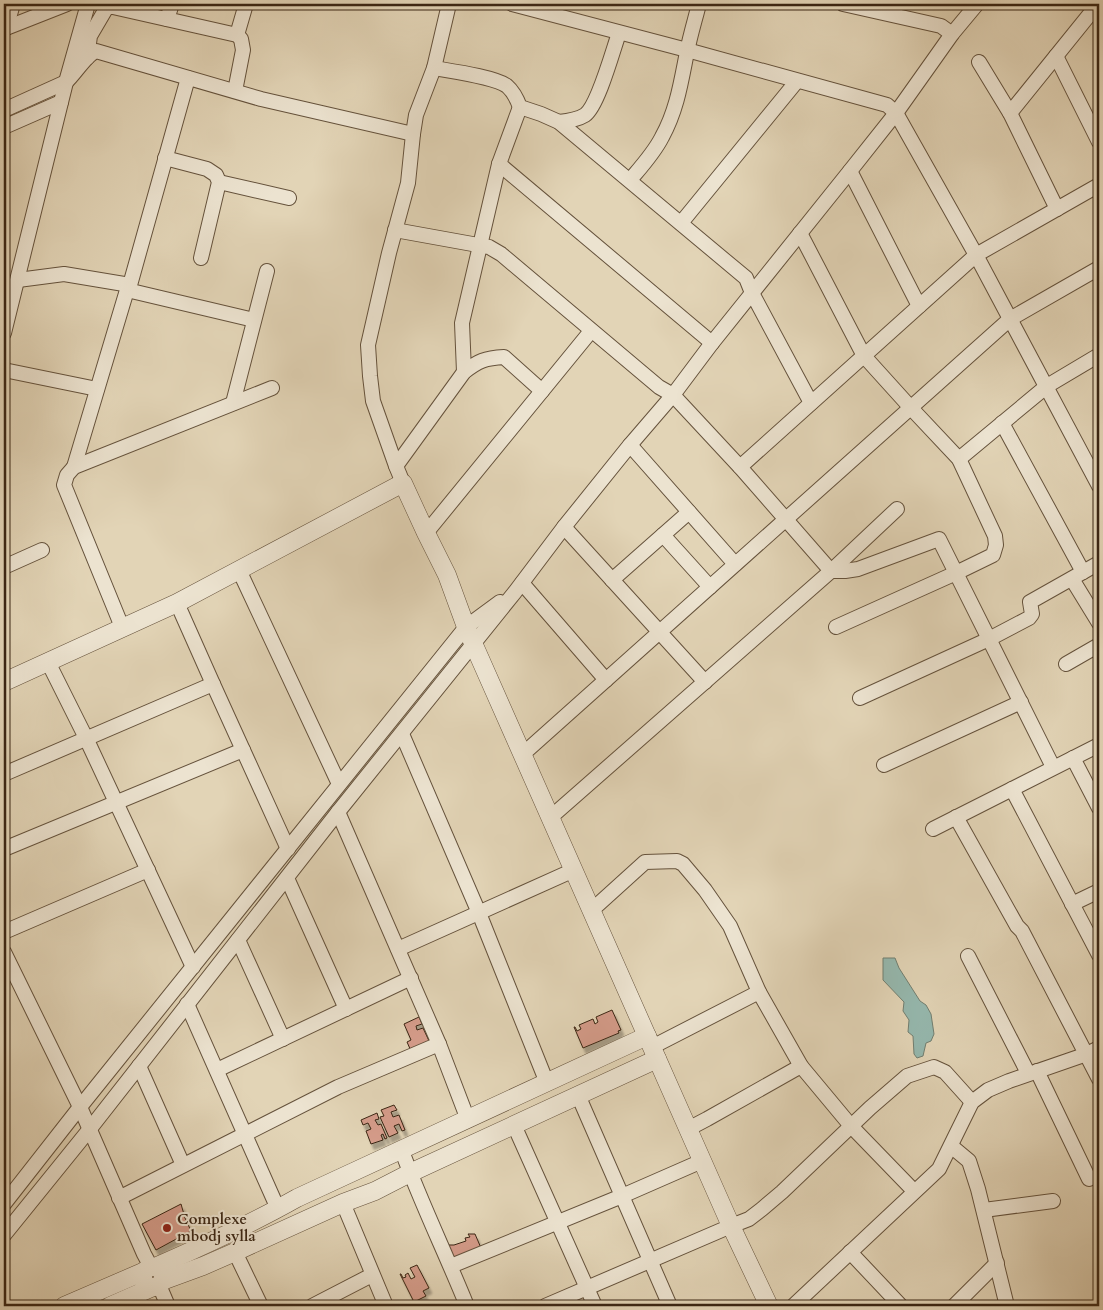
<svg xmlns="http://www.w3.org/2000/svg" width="1103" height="1310" font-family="Cardo,serif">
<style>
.water{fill:#95b8ae;stroke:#717e70}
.building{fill:#d49b89;stroke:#3b2614;filter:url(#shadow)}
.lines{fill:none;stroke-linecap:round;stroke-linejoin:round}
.minor-casing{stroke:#65523c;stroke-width:16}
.tertiary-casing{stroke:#65523c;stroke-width:19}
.minor{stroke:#ece3d0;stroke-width:14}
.tertiary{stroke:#ece3d0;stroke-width:18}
.poi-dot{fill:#8f2418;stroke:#ece3d0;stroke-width:2}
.labels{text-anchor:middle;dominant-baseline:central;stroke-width:4;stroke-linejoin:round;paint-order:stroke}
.poi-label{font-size:15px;font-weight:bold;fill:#3b2614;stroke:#ece3d0;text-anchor:start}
</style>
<defs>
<filter id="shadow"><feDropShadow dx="3" dy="5.5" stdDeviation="1" flood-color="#0004"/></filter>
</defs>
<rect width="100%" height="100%" fill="#e2d4b6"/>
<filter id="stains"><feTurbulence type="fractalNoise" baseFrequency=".004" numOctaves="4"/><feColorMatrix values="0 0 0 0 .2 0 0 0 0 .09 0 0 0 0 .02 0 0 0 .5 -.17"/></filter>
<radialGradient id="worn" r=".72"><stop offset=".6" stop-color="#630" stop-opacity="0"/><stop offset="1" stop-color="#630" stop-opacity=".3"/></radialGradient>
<polygon class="water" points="883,958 895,958 899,968 920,1001 926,1005 931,1014 934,1034 931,1041 926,1043 923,1056 917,1058 914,1054 913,1036 908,1032 909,1020 903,1011 904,1002 883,980"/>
<g class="building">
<polygon points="612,1010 621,1030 618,1031 619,1033 583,1048 574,1027 575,1027 577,1031 581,1029 579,1025 593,1019 595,1024 598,1022 596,1017"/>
<polygon points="419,1017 422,1024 416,1026 417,1030 423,1028 430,1043 411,1051 407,1042 411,1040 404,1024"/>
<polygon points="394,1105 397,1110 391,1112 393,1117 399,1115 405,1130 402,1131 399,1124 394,1126 398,1133 389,1137 380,1117 384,1116 381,1110"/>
<polygon points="377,1113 379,1119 375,1120 378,1125 381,1124 387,1138 385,1139 383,1134 381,1135 383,1140 371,1144 366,1131 371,1129 368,1123 363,1125 361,1120"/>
<polygon points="181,1204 185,1218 191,1231 156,1250 142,1224"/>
<polygon points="468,1234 475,1234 481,1248 455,1260 448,1245 454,1245 466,1241 465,1238 470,1237"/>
<polygon points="417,1265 429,1288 423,1291 426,1296 414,1302 400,1274 401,1274 403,1278 406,1277 405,1275 408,1273 411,1279 415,1277 410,1268"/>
</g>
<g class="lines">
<g class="minor-casing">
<g id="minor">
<polyline points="512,4 687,50 887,105 896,113 976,255 1099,486"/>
<polyline points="843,4 941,26 952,34"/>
<polyline points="167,19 172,4"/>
<polyline points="6,28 67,4"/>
<polyline points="4,29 6,28 13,4"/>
<polyline points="237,35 246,4"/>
<polyline points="1056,56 1099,142"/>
<polyline points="87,58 90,36 107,7 113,7 237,35 241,39 243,50 235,91"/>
<polyline points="979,62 1010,113 1057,209"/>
<path d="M434,68C451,71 495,77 507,86C514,92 517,99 520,107L541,114L559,122L746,278L752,293L811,403"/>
<path d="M4,110L66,82C75,74 86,55 96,51L261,99L413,134"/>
<polyline points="1010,113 1098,4"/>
<path d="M559,122C568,121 577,120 585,115C598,106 613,50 619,33"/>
<polyline points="4,127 61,102"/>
<polyline points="165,158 207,169 216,175 219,182 201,258"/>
<polyline points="499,164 712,343"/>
<polyline points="850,171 919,306"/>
<path d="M630,180C641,167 654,153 662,137C677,110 681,82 687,52C690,36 695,20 699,4"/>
<polyline points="219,182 289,198"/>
<polyline points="681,223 797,81"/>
<polyline points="395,230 489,247 501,254 659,387 673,395 740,467 831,571 845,571 858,569 939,539 1053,767"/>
<polyline points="800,233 864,356 911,408 959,459 995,536 996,545 993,555 956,573 836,627"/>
<polyline points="18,280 64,274 130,285"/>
<polyline points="127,290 254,320"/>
<polyline points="4,333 66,82 88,4"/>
<polyline points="4,370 97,389"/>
<polyline points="464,372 462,323 499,164 520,107"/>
<polyline points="233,403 267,271"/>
<polyline points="1002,423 1083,572"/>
<polyline points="630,445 735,564"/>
<polyline points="959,459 1047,386 1099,355"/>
<path d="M396,466L464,372C478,361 485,358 504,357L542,391"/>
<polyline points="74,467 127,290 130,285 188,78"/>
<polyline points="740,467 976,255 1099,185"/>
<polyline points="403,483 396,466 373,401 370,376 368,345 389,253 408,183 413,134 416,115 434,68 449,4"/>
<polyline points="564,527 705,682"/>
<polyline points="426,533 591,331"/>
<polyline points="663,535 710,587"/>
<polyline points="4,567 42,550"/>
<polyline points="239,570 339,784"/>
<polyline points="1072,579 1099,623"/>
<polyline points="612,580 689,512"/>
<polyline points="522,583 606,680"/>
<polyline points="177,603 213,684 288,849"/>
<polyline points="122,627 64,485 67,475 74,467 272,388"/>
<polyline points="48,662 86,738 193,967"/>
<polyline points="1066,664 1099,645"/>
<polyline points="860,698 989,639 1029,618 1032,614 1030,602 1099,563"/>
<polyline points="402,734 479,913 547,1083"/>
<polyline points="523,754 1010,319 1099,268"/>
<polyline points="1073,758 1099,808"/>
<polyline points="884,765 1021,702"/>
<polyline points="4,774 213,684"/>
<polyline points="1012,789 1099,955"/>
<polyline points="338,812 439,1044 468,1120"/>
<polyline points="551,817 831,571 897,509"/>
<polyline points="956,817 1017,926 1022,931 1099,1079"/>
<polyline points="933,829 1099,745"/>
<polyline points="4,849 243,750"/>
<polyline points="287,878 346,1009"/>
<polyline points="1072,904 1099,891"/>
<polyline points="592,910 645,862 677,861 683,864 705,890 730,926 759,992"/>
<polyline points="4,932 148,870"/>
<polyline points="238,940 283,1039"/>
<polyline points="398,949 574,870"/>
<polyline points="4,952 80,1107 144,1254 151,1267"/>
<polyline points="968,956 1028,1073"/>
<polyline points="187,1004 278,1209"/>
<polyline points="652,1047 759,992 801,1066 851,1126 914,1191"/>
<polyline points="139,1066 183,1165"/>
<polyline points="217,1070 411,978"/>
<polyline points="1037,1071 1089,1179"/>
<polyline points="578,1095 670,1306"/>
<polyline points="514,1125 595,1306"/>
<polyline points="688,1129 707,1119 801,1066"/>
<polyline points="951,1146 969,1161 978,1189 1007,1306"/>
<path d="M402,1151C421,1203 446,1254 467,1306"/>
<polyline points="119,1198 338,1087 439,1044"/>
<polyline points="343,1203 386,1306"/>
<polyline points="4,1204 80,1107 466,627 500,602"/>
<polyline points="984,1210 1053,1201"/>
<polyline points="4,1235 89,1130 338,812 515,592 564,527 630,445 673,395 712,343 850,171 896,113 952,34 977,4"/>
<polyline points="235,1252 261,1306"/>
<polyline points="850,1252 901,1306"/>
<polyline points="451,1266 622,1196 702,1161"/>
<polyline points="159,1285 168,1306"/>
<polyline points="312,1306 372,1275"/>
<polyline points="545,1306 731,1226 749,1219 762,1209 782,1192 870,1108 907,1076 934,1067 945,1072 972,1102"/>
<polyline points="793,1306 939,1169 972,1102 988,1090 1009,1081 1087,1054 1099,1048"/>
<polyline points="954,1306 997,1263"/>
</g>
</g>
<g class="tertiary-casing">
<g id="tertiary">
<polyline points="4,682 177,603 403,483 426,533 447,575 466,627 731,1226 769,1306"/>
<path d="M155,1267C203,1246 251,1224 297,1198L647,1036"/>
<circle cx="153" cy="1277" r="10"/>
<polyline points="162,1281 203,1266 235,1252 343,1203 375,1191 410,1173 657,1059"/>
<polyline points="64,1306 145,1271"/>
<polyline points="110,1306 153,1287"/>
</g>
</g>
<use href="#minor" class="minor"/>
<use href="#tertiary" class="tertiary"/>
</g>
<circle class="poi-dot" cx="167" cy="1228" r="5"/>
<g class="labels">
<g class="poi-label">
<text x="177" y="1219">Complexe<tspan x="177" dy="17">mbodj sylla</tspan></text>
</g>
</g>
<rect width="1103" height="1310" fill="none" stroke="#e2d4b6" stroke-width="20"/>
<rect x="5" y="5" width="1093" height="1300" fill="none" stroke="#3b2614" stroke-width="2.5"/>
<rect x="10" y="10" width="1083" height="1290" fill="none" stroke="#3b2614"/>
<rect width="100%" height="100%" filter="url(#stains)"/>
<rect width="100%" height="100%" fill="url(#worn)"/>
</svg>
